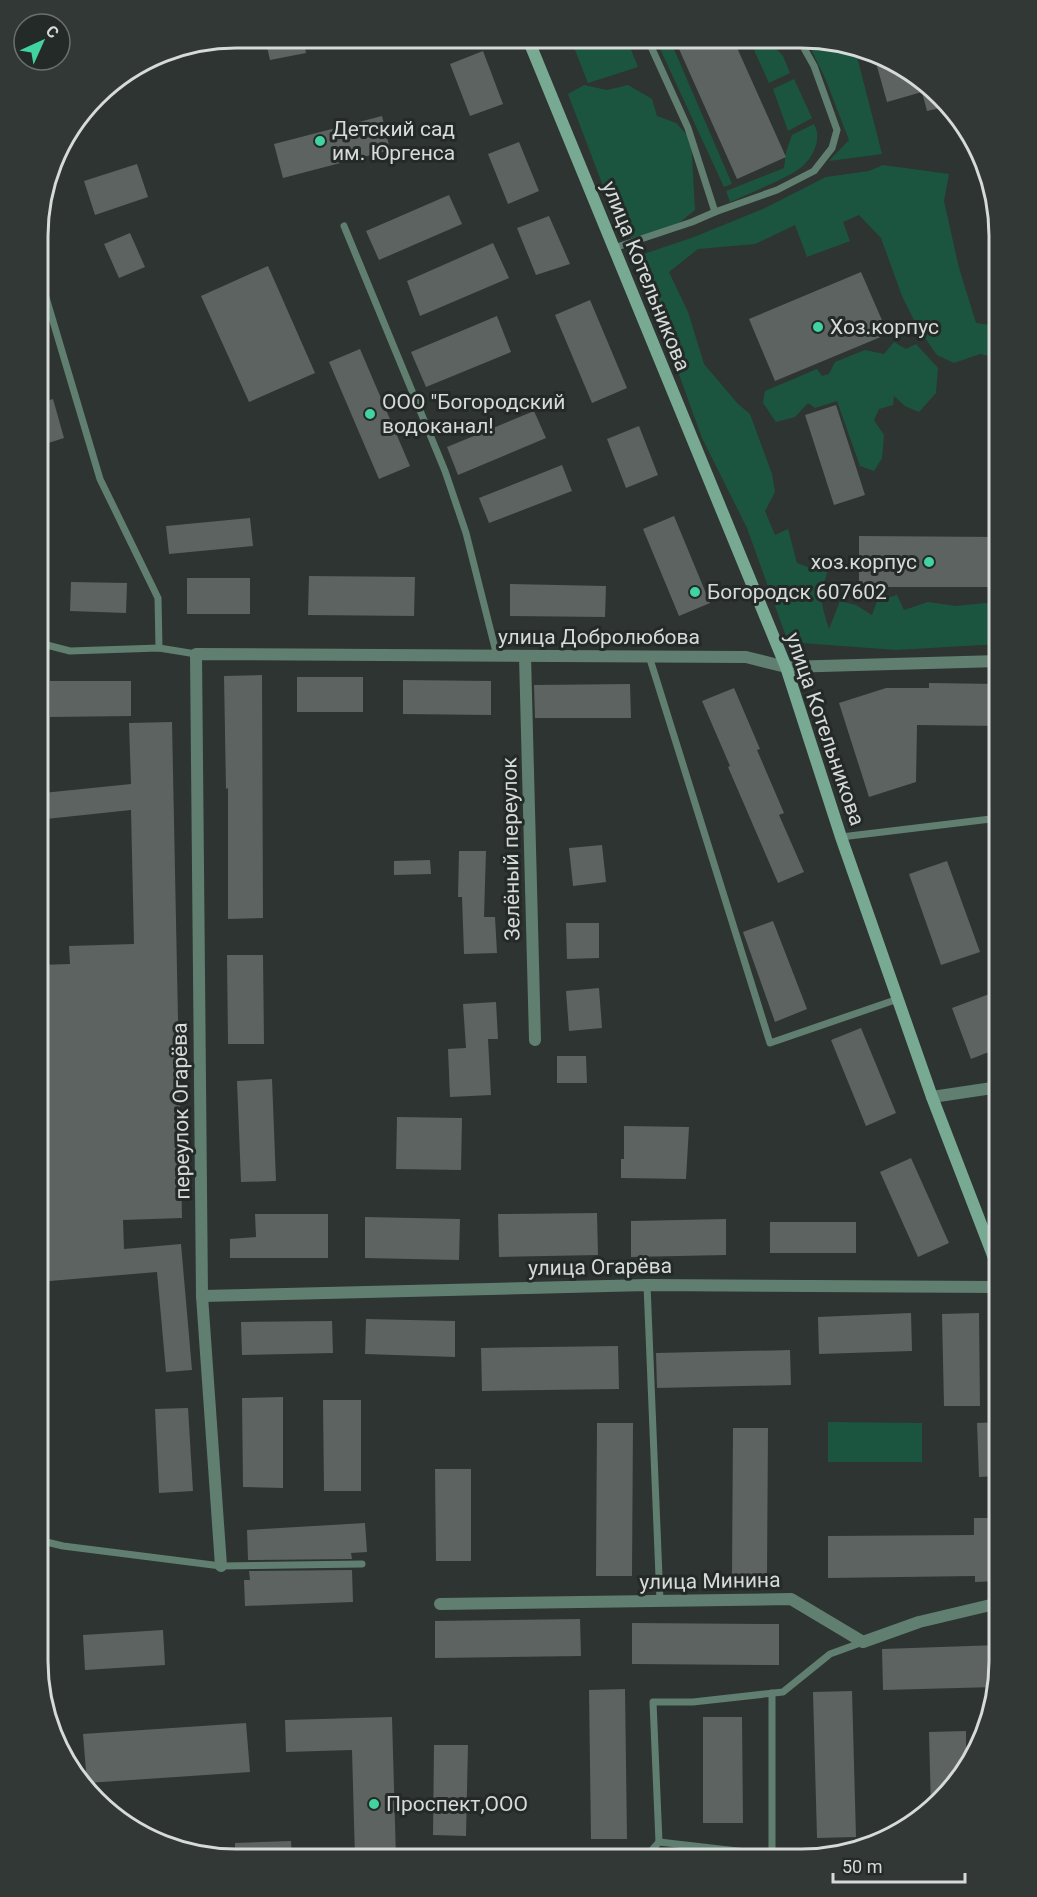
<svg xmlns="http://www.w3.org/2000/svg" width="1037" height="1897" font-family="Roboto,sans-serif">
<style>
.green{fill:#1c553f}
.building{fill:#5c6360}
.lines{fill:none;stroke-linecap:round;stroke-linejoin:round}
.lane{stroke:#607f70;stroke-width:7}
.street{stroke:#607f70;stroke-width:12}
.secondary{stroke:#78aa93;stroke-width:12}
.poi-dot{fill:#42d4a0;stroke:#242a27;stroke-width:2}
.labels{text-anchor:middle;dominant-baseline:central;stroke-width:6;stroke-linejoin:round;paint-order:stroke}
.poi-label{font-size:21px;fill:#d6dad8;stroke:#242a27;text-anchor:start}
.street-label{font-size:21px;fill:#d6dad8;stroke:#242a27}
.rim{fill:none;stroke:#d6dad8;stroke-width:3}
</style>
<rect width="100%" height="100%" fill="#2e3431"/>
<g class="green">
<polygon points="571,40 627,40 638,67 588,83"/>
<polygon points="656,40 670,40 732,184 724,187"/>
<polygon points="807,41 839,41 855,49 882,154 829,161 849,140 825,78"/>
<polygon points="771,43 783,56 790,73 769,83 754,50"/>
<polygon points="794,79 812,118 788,131 773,89"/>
<polygon points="584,85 607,90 628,85 652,99 657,116 676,123 691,139 695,210 674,227 631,238 616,220 568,94"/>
<path d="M814,124C823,139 812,160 799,169C781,181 750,193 730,202L726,191L784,168L786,152L792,135Z"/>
<path d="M883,165L949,174L944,201L959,268L976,323L999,326V358L980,354L954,363L937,355L918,328L902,296L881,238L859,215L843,222L850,241L807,257L795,225L755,244L698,249L669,272L688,312L704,364L738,404L750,414L772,474L775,492L765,511L775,535L788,529L797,563L810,568L828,571C818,598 821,602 829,629L840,601L856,605L872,615L877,601L897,595L904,610L928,602L956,606L985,603L999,604V644L896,650L788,642L747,528L702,438L654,305L632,258L694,237L765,208L826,177L869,171Z"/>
<polygon points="894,342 906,349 916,344 938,368 936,393 919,412 905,406 894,396 893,405 879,409 874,420 884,435 882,458 874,471 860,466 837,401 815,408 808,403 795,417 776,422 763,403 765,391 817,369 822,376 829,374 835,362 865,350 884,354"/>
<polygon points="828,1422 922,1423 922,1462 828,1462"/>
</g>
<g class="building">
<polygon points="265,38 303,38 306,53 270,60"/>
<polygon points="675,40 734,41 786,157 737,179"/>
<polygon points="483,51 503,104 470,116 450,64"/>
<polygon points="875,59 932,87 945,107 927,111 922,92 887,102"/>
<polygon points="382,116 390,150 283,178 274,144"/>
<polygon points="519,142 539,191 508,204 488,154"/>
<polygon points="137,164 148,197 95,215 84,181"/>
<polygon points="449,195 462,224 379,260 366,231"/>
<polygon points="549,216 570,264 536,275 517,228"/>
<polygon points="130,233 145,267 119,278 104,244"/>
<polygon points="493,243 509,278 420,316 407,281"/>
<polygon points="268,266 315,373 249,402 201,296"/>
<polygon points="861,272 888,334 775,381 749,319"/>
<polygon points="590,300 627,388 592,403 555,315"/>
<polygon points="497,316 511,352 426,387 411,352"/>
<polygon points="360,349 410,466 379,479 329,362"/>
<polygon points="53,399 64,438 39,446 39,403"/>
<polygon points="836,405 865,495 834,505 805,415"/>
<polygon points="534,411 546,438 458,475 447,447"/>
<polygon points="639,426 658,475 626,488 607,439"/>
<polygon points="562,465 572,491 489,523 479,498"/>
<polygon points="674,516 710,603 679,616 643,529"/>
<polygon points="250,518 253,546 169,554 166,526"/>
<polygon points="859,536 999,537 999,587 859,587"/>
<polygon points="309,576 415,577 414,616 308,615"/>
<rect x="187" y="578" width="63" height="36"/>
<polygon points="71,582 127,583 126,613 70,611"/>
<polygon points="510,584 606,586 605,617 510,616"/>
<polygon points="262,675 263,918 228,919 228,788 226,789 224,676"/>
<rect x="297" y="677" width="66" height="35"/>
<polygon points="403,680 491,681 491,715 403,714"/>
<polygon points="50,681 131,681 131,716 50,717"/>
<polygon points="929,683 999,684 999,726 917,725 916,782 869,797 839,703 886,688 929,688"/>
<polygon points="630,684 631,718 535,718 534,685"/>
<polygon points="734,688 760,749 757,750 784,813 779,815 804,872 778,883 728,767 730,766 702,701"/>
<polygon points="172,722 182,1218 123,1220 124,1249 181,1244 192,1370 166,1372 157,1272 38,1282 38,965 70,964 69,946 134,944 131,810 46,819 43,793 131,784 129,723"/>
<polygon points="602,845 606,882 573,886 569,848"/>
<polygon points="459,851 486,851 484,917 495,917 497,953 464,954 462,897 458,897"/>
<polygon points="430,860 431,874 394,875 394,861"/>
<polygon points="947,861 980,952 941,965 909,874"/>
<polygon points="773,921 807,1009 775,1022 743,932"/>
<polygon points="566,923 599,923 599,958 567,959"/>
<polygon points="227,955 263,955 264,1044 228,1044"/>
<polygon points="599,988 602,1028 569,1031 566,991"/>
<polygon points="992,993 999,1013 999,1048 971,1059 952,1008"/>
<polygon points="496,1002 498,1039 488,1039 491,1095 450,1097 448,1049 466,1048 463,1004"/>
<polygon points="861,1028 896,1113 866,1126 831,1040"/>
<polygon points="557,1056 586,1056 587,1083 557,1083"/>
<polygon points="272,1079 276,1181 241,1182 237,1081"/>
<polygon points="397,1117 462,1118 461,1170 396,1169"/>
<polygon points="624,1126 689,1127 686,1179 621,1178 621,1159 624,1159"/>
<polygon points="911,1158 949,1243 918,1257 880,1172"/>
<polygon points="597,1213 598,1255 499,1257 498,1214"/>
<polygon points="255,1214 328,1214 328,1258 230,1258 230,1239 256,1237"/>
<polygon points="365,1217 460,1219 459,1260 365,1258"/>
<polygon points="726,1219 726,1255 631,1257 631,1221"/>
<rect x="770" y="1222" width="86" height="31"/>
<polygon points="911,1313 912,1351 819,1354 818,1317"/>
<polygon points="979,1313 980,1406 944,1406 942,1314"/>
<polygon points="366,1319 455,1321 455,1357 365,1354"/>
<polygon points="332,1321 333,1353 242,1355 241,1322"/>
<polygon points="618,1346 619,1389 482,1391 481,1348"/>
<polygon points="790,1350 791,1385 657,1388 656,1353"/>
<polygon points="283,1397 283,1488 243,1487 242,1398"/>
<polygon points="323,1400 361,1400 361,1491 324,1491"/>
<polygon points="188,1408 193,1491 159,1493 155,1409"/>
<polygon points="999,1422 999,1476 979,1477 977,1423"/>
<polygon points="597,1423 633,1423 632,1576 596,1576"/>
<polygon points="733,1428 768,1428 767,1575 732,1575"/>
<polygon points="435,1469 471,1469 471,1561 436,1561"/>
<polygon points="974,1518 999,1518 999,1581 975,1582 975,1576 828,1578 828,1536 974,1535"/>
<polygon points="365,1523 367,1552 351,1553 352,1559 248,1560 247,1530"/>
<polygon points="352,1570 353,1602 245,1606 244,1580 250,1580 249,1571"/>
<polygon points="580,1619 581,1656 435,1658 435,1621"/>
<polygon points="632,1623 779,1624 779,1665 632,1664"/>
<polygon points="163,1630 165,1665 85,1670 83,1635"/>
<polygon points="999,1645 999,1674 996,1687 883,1690 882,1649"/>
<polygon points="625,1689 627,1839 591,1839 589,1690"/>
<polygon points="852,1691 856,1837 817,1838 813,1692"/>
<polygon points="392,1717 396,1858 355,1858 352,1750 286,1752 285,1720"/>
<polygon points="703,1717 742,1717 743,1823 703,1823"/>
<polygon points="246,1723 250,1772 87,1783 83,1734"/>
<polygon points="966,1731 966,1768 959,1781 931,1809 929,1732"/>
<polygon points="434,1745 468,1745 466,1836 433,1835"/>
<polygon points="291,1841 292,1858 235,1858 235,1843"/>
</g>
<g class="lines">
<g class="lane">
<polyline points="648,40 688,128 715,212 777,190 814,171 832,148 837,130 814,66 800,41"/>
<polyline points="344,226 445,471 466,533 497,656"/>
<polyline points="614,248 692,222 715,212"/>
<polyline points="39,274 100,479 158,598 159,648"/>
<polyline points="39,643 70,651 159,648 196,654"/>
<polyline points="649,656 770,1043 898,999"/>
<polyline points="841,837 999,818"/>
<polyline points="647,1285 660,1601"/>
<polyline points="38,1540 63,1546 221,1566 362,1564"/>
<polyline points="659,1842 772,1855 814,1857"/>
<polyline points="772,1855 772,1693"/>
<polyline points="644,1859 659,1842 653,1702 693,1702 783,1692 830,1654 863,1642"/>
</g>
<g class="street">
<polyline points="525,656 535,1040"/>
<polyline points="932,1097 999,1087"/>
<polyline points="202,1296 647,1285 999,1287"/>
<polyline points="221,1566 202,1296 196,654 746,657 786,667 999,661"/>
<polyline points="440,1604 791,1599 863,1642 919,1622 999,1603"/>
</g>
<polyline class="secondary" points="528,39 786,667 841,837 932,1097 999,1271"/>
</g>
<g class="poi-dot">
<circle cx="320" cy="141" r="6"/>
<circle cx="818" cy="327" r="6"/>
<circle cx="370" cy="414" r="6"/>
<circle cx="929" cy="562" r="6"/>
<circle cx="695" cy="592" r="6"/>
<circle cx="374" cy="1804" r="6"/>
</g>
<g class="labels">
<g class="poi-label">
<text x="332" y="129">Детский сад<tspan x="332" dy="24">им. Юргенса</tspan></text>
<text x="830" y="327">Хоз.корпус</text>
<text x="382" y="402">ООО "Богородский<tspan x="382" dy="24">водоканал!</tspan></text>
<text x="917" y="562" text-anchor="end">хоз.корпус</text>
<text x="707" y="592">Богородск 607602</text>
<text x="386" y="1804">Проспект,ООО</text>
</g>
<g class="street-label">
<text transform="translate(646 276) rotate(68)">улица Котельникова</text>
<text x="599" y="637">улица Добролюбова</text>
<text transform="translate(825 729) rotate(71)">улица Котельникова</text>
<text transform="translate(511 849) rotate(-91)">Зелёный переулок</text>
<text transform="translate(181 1111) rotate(-91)">переулок Огарёва</text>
<text transform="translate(600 1267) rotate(-1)">улица Огарёва</text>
<text transform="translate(710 1581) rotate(-1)">улица Минина</text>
</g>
</g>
<path d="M0 0H1037V1897H0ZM236 48H801A188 188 0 0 1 989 236V1661A188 188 0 0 1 801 1849H236A188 188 0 0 1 48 1661V236A188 188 0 0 1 236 48Z" fill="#323835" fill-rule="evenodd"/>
<path class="rim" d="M236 48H801A188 188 0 0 1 989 236V1661A188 188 0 0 1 801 1849H236A188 188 0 0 1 48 1661V236A188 188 0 0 1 236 48Z"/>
<g transform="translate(42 42) rotate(45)"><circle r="28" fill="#242a27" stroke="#6b706e" stroke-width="1.5"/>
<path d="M0-4.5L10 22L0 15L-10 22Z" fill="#42d4a0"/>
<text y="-9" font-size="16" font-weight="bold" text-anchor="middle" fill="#d6dad8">С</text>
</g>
<path d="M833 1873v9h132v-9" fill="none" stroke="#d6dad8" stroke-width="3"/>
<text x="842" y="1873" font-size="18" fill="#d6dad8" stroke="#242a27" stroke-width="4.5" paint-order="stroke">50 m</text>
</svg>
